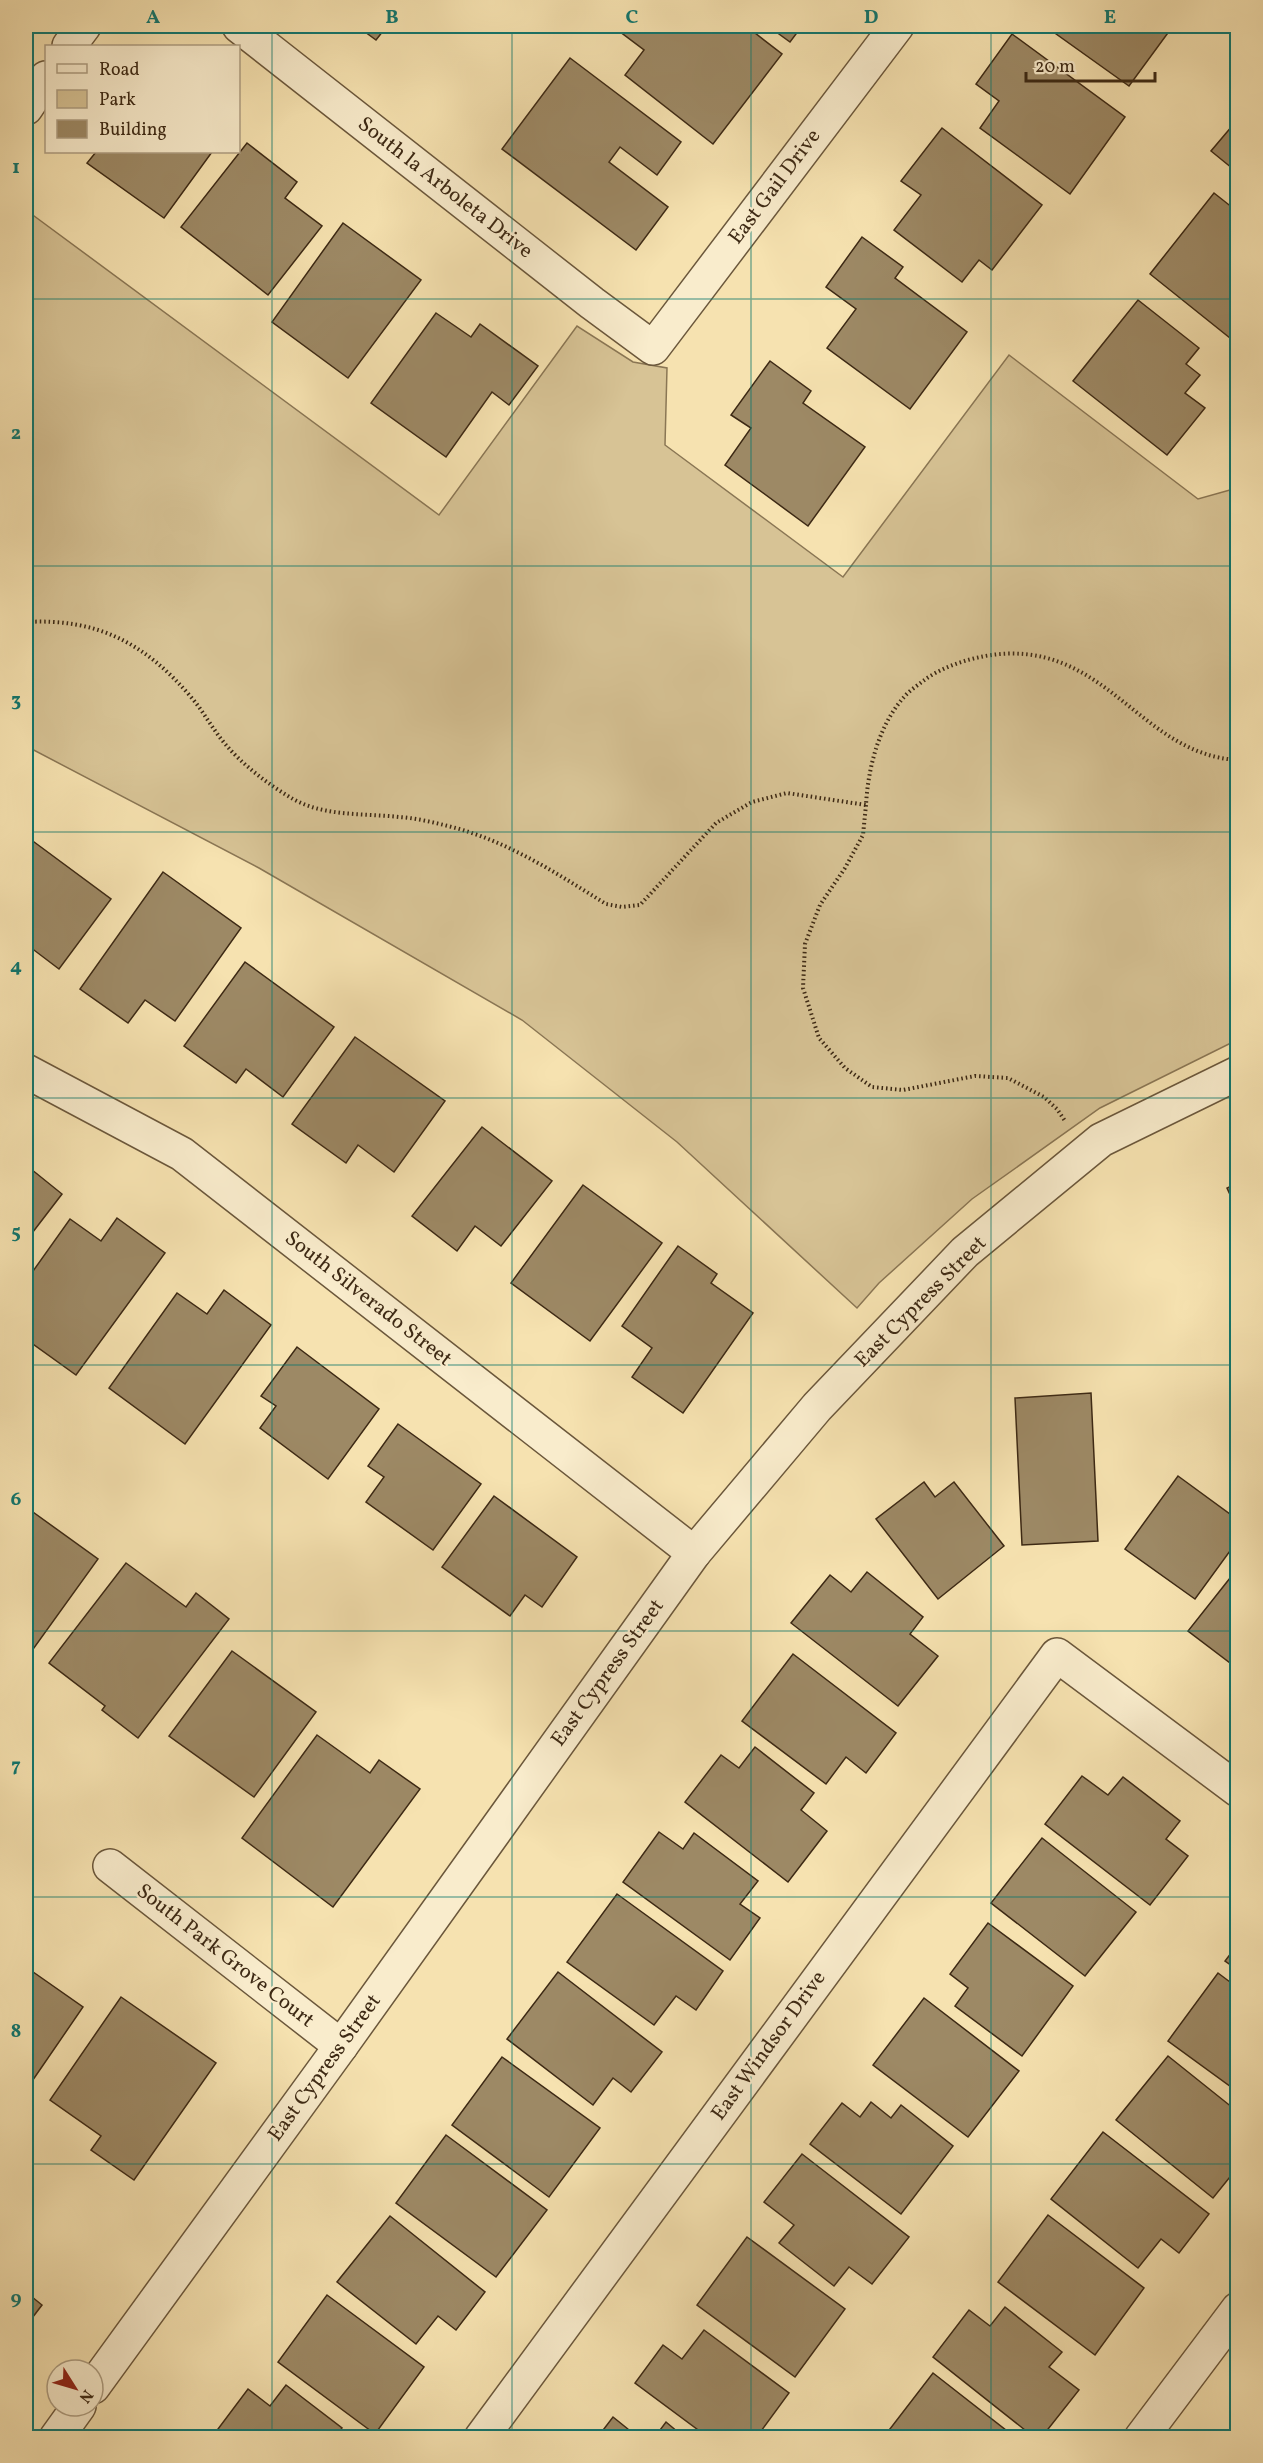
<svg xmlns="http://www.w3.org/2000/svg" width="1263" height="2463" font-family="Vollkorn,serif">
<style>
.green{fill:#d7c395;stroke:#8a7654;stroke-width:1.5}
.building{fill:#9d8965;stroke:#3d2914;stroke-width:1.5}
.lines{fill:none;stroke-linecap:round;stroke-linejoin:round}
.minor-casing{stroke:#6b573b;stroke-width:36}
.tertiary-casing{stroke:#6b573b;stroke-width:36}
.path{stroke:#3d2914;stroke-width:4;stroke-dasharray:1.5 3;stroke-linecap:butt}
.minor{stroke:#f9eccc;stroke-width:33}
.tertiary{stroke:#f9eccc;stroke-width:33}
.grid{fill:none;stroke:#0f766e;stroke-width:1.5;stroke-opacity:0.55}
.labels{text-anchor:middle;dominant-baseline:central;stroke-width:4.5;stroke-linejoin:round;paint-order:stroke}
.street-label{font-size:21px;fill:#3d2914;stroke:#f9eccc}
.neatline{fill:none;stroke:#0f766e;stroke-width:2}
.grid-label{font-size:20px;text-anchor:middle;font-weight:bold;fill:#0f766e}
</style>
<rect width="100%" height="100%" fill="#f6e2b0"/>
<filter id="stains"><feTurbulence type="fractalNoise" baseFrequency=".00333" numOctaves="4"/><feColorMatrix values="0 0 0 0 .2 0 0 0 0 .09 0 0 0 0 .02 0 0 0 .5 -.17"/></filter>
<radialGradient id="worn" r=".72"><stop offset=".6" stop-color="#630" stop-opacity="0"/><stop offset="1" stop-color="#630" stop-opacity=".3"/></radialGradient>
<polygon class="green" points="26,210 439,515 577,326 633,362 667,368 665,445 843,577 1009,355 1198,499 1237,488 1237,1040 1100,1108 972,1199 879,1283 857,1308 677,1142 522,1020 259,868 26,746"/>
<g class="building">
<polygon points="357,26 387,26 376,40"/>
<polygon points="623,26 746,26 782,54 713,144 625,75 644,50 619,31"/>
<polygon points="768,26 802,26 790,42"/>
<polygon points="1045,26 1173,26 1129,86"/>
<polygon points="1012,34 1125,117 1070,194 980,128 999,101 976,84"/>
<polygon points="570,58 681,142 657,175 620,147 609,162 668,207 636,250 502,149"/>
<polygon points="1238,119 1238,173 1211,151"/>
<polygon points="942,128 1042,205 992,270 979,260 962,282 894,230 921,195 901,181"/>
<polygon points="247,143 297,182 285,198 322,226 268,295 181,227"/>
<polygon points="96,152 212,152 164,218 87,163"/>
<polygon points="1214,193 1238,212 1238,329 1230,338 1150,274"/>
<polygon points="343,223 421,280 348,378 272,322"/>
<polygon points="862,237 903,267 895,278 967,332 910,409 827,348 856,309 826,287"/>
<polygon points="1138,300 1199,348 1186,364 1200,375 1185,393 1205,408 1167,455 1073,381"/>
<polygon points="436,313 471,337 480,324 538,366 509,405 492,392 446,457 371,403"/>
<polygon points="770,361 811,391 803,403 865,447 808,526 725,465 751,428 731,415"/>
<polygon points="26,836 111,899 59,969 26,944"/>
<polygon points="163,872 241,928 175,1021 145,1000 128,1023 80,989"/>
<polygon points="245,962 334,1027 283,1097 246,1069 236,1083 184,1046"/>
<polygon points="355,1037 445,1101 394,1172 358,1145 346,1163 292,1124"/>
<polygon points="482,1127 552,1181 501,1246 475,1226 457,1251 412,1216"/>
<polygon points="26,1165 62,1194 26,1241"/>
<polygon points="1238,1183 1238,1212 1227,1188"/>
<polygon points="583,1185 662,1243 590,1341 511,1283"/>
<polygon points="117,1218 165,1253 76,1375 26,1339 26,1281 70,1219 101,1241"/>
<polygon points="678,1246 717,1274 711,1283 753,1313 683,1413 632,1377 652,1348 622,1326"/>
<polygon points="224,1290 271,1325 185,1444 109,1388 177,1293 207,1314"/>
<polygon points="297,1347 379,1409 328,1479 260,1428 276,1406 261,1396"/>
<polygon points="1091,1393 1098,1541 1022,1545 1015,1398"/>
<polygon points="398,1424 481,1484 433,1550 366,1502 384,1477 368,1466"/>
<polygon points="1178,1476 1238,1520 1238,1540 1195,1599 1125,1549"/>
<polygon points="924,1482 935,1497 954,1482 1004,1546 938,1599 876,1519"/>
<polygon points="494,1496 577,1557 542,1607 525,1595 510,1616 442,1567"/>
<polygon points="26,1507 98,1559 26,1659"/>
<polygon points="126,1563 186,1607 196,1593 229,1619 138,1738 102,1710 105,1706 49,1663"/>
<polygon points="1238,1568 1238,1669 1188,1631"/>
<polygon points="867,1572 923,1617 910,1634 938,1656 898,1706 791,1623 830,1575 851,1592"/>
<polygon points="232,1651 316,1712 254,1797 169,1736"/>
<polygon points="793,1654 896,1733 866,1773 846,1757 826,1784 742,1721"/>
<polygon points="317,1735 370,1773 379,1760 420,1789 333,1907 242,1838"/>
<polygon points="755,1747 814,1793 801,1810 827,1831 788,1882 685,1802 721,1755 739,1768"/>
<polygon points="1082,1776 1108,1795 1123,1777 1180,1821 1166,1839 1188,1856 1150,1905 1045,1824"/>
<polygon points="659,1832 683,1849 694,1833 758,1881 740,1904 760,1918 730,1960 623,1882"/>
<polygon points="1042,1838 1136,1912 1085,1976 991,1903"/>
<polygon points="617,1894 723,1971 696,2010 676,1996 654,2025 567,1962"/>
<polygon points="988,1923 1073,1986 1022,2056 955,2006 968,1988 950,1974"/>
<polygon points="1238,1944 1238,1970 1225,1961"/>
<polygon points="26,1967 83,2007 26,2090"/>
<polygon points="558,1972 662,2052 631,2092 613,2078 593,2105 507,2039"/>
<polygon points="1218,1973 1238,1988 1238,2092 1168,2041"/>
<polygon points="121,1997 216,2063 134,2180 91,2150 101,2136 50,2100"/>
<polygon points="924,1998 1019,2071 968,2137 873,2065"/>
<polygon points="1168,2056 1238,2112 1238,2167 1213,2198 1116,2120"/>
<polygon points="502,2057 600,2128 549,2197 452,2125"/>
<polygon points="871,2102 891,2118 901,2105 953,2146 901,2214 810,2144 842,2103 860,2117"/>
<polygon points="1103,2132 1209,2214 1179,2253 1161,2239 1138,2268 1051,2199"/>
<polygon points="446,2135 547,2210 496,2277 396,2203"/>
<polygon points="802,2154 909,2237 872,2284 849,2267 834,2286 779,2243 794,2225 764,2202"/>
<polygon points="1048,2215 1144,2288 1095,2355 998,2282"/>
<polygon points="390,2216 485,2292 456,2330 438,2316 416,2344 337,2282"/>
<polygon points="747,2237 845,2309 795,2377 697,2305"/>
<polygon points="26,2292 42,2305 26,2326"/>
<polygon points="327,2295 424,2367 375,2434 278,2362"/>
<polygon points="1005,2307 1062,2352 1049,2367 1079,2390 1041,2438 1035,2438 933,2357 969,2310 990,2326"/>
<polygon points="704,2330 789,2393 756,2438 709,2438 635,2383 663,2345 682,2359"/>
<polygon points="933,2373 1016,2438 883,2438"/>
<polygon points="286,2385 342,2428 335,2438 212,2437 248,2389 270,2406"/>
<polygon points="613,2417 639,2438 597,2438"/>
<polygon points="666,2422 685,2438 654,2438"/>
</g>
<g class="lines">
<g class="minor-casing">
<g id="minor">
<polyline points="239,26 592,303 653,348 897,26"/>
<polyline points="69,46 84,26"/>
<polyline points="26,108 46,78"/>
<polyline points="26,1071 182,1154 694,1553"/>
<polyline points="110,1866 341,2046"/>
<polyline points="481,2438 1057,1655 1238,1790"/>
<polyline points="1141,2438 1238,2309"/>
</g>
</g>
<g class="tertiary-casing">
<g id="tertiary">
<polyline points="93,2387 341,2046 694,1553 817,1407 965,1252 1101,1140 1238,1073"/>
<polyline points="56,2438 79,2406"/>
</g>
</g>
<g class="path">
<path d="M26,622C97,618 145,643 191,697C204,712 213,730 226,745C244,766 269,785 293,799C326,817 363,813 399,817C415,818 432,822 448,826C506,840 556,873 606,904L622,907L640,905L716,823L752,802L787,793L866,805C868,768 879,724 905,696C910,690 917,686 923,681C940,668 964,660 985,656C1105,635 1138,755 1238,760"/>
<polyline points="866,805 863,835 845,868 820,905 805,944 803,988 819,1038 845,1068 872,1087 903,1090 975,1076 1008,1078 1044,1097 1057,1109 1065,1121"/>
</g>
<use href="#minor" class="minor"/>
<use href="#tertiary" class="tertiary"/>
</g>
<path class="grid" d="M272,26V2438M512,26V2438M751,26V2438M991,26V2438M26,299H1238M26,566H1238M26,832H1238M26,1098H1238M26,1365H1238M26,1631H1238M26,1897H1238M26,2164H1238"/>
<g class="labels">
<g class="street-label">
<text transform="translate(775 187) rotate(-53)">East Gail Drive</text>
<text transform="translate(445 188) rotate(38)">South la Arboleta Drive</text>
<text transform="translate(368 1299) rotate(38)">South Silverado Street</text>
<text transform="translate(921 1302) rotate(-45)">East Cypress Street</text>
<text transform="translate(608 1673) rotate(-54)">East Cypress Street</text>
<text transform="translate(225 1956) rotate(38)">South Park Grove Court</text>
<text transform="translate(769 2046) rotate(-54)">East Windsor Drive</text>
<text transform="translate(325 2068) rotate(-54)">East Cypress Street</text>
</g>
</g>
<rect width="1263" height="2463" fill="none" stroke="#f6e2b0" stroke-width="66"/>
<rect x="45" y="45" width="195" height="108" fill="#f9eccc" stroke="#ae9e82" stroke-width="1.5"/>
<rect x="57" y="64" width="30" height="9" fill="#f9eccc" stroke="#ae9e82" stroke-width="1.5"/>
<text x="99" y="75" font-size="18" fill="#3d2914">Road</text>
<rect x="57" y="90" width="30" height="18" fill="#d7c395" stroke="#ae9e82" stroke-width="1.5"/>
<text x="99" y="105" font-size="18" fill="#3d2914">Park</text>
<rect x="57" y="120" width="30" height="18" fill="#9d8965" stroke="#ae9e82" stroke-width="1.5"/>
<text x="99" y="135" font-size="18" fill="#3d2914">Building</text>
<g transform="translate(75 2388) rotate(127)"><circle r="28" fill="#f9eccc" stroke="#ae9e82" stroke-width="1.5"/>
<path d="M0-4.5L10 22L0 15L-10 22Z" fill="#8f2418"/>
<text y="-9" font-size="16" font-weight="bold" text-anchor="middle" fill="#3d2914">N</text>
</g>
<path d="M1026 72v9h129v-9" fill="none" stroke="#3d2914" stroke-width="3"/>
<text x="1035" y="72" font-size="18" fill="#3d2914" stroke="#f9eccc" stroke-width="4.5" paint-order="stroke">20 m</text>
<rect x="33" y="33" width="1197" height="2397" class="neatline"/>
<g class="grid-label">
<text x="153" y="23">A</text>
<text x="392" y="23">B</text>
<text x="632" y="23">C</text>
<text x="871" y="23">D</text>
<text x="1110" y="23">E</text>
<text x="16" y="173">1</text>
<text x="16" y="439">2</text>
<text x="16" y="706">3</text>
<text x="16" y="972">4</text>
<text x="16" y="1238">5</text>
<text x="16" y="1505">6</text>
<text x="16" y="1771">7</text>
<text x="16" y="2037">8</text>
<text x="16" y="2304">9</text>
</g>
<rect width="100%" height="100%" filter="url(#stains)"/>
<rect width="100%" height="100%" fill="url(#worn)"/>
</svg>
